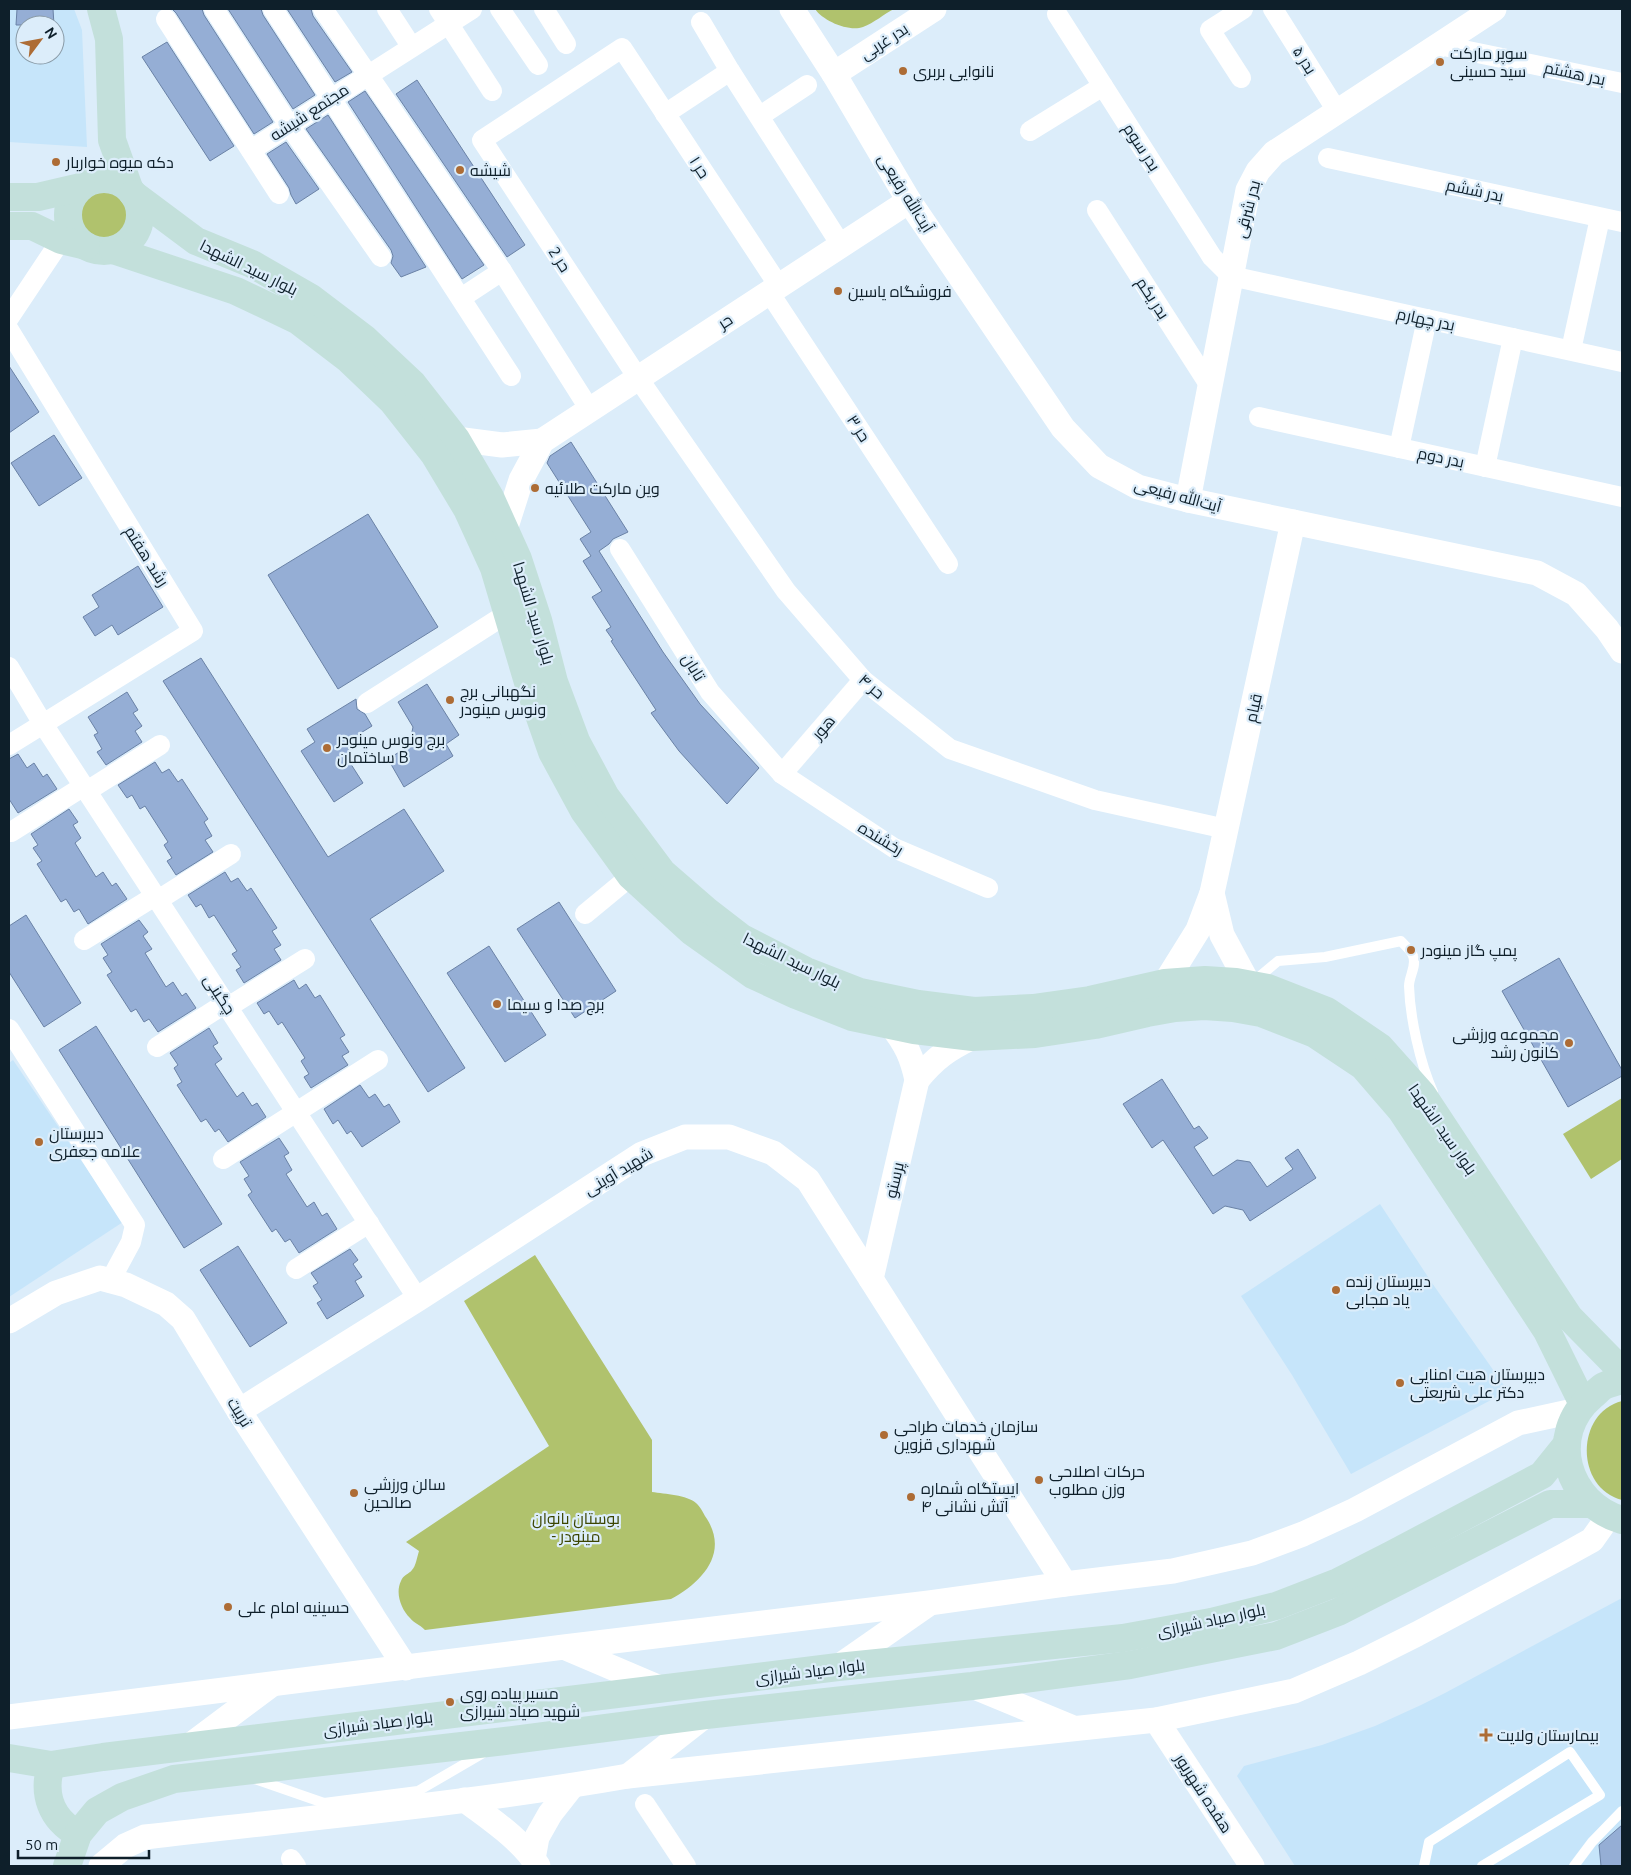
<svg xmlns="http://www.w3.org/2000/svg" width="1631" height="1875" font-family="Ubuntu,Cairo,sans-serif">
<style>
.built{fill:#c6e5fa;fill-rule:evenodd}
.green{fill:#b0c26d}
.building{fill:#95aed5;stroke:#6a82a6}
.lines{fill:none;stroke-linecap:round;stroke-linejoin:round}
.service{stroke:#fff;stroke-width:10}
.minor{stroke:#fff;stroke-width:20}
.tertiary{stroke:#fff;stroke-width:25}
.secondary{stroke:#c3e0db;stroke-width:28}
.poi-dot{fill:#ad6c35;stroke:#dcedfa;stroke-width:2}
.labels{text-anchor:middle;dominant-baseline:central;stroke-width:4.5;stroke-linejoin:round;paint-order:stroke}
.street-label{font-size:16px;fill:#0e1f2a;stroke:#dcedfa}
.poi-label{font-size:16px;fill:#0e1f2a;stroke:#dcedfa;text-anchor:start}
.park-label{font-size:16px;fill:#3b4500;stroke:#dcedfa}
</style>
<rect width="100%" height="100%" fill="#dcedfa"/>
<g class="built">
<path d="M9,9H74L82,30L87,147L9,142ZM25,25H55V55H25Z"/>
<polygon points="13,1060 123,1222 9,1297 9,1063"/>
<polygon points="1380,1204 1432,1283 1508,1391 1351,1474 1292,1375 1241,1296"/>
<polygon points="1622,1598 1622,1866 1295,1866 1237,1776 1244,1766 1322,1745 1375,1726 1421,1705 1445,1693"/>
</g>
<g class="green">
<path d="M815,9H894C884,14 874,23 863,27C849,32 823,21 815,9Z"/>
<polygon points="107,179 119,182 140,211 140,224 134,236 125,245 113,250 99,251 75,236 69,224 68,211 72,198 84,185 95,180"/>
<polygon points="1622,1098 1622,1159 1591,1179 1563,1134"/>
<path d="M535,1255L652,1440V1492C665,1494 687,1495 696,1503C701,1507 704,1515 707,1519C729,1554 701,1583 671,1599L425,1630C419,1624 414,1623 410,1618C401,1609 395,1593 401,1581C403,1575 409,1574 412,1570C416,1566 417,1557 419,1551L406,1542L549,1446L464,1301Z"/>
<path d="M1622,1401V1500C1575,1488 1575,1413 1622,1401Z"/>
</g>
<g class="building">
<polygon points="17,9 53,9 54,25 16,25"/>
<polygon points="172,9 202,9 204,15 273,122 254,134 176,13"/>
<polygon points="228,9 261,9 263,15 315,95 293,109"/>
<polygon points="287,9 311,9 313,16 352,72 335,82"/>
<polygon points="167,42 234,146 210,161 142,57"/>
<polygon points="417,80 525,245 507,257 396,94"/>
<polygon points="365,91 484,265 462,279 348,102"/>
<polygon points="328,115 426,267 401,277 391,263 393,256 391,250 306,129"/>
<polygon points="286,142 319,189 296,204 291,195 289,188 267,154"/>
<polygon points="9,366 39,412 9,433"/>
<polygon points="54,435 82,478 39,506 11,463"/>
<polygon points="571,442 628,532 613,539 609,544 599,551 663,652 700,704 759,768 727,804 679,751 651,713 656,710 611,641 613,640 606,630 611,627 592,597 602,591 583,561 591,556 580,539 591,532 547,463 550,456"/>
<polygon points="368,514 438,627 338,689 268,575"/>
<polygon points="138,566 163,607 118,635 112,625 95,636 83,617 99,607 92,595"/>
<polygon points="201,658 328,857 404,809 444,871 370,919 465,1068 428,1092 163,681"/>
<polygon points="427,684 459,735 446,744 453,756 404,787 388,759 409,746 413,727 398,702"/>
<polygon points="127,692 138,710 133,713 142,726 135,731 142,742 106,765 97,752 102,749 94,735 98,733 88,717"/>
<polygon points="356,699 357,709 365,714 372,726 351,739 347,758 363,783 334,802 301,751 315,742 307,729"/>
<polygon points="18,754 27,768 34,763 43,777 47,774 57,789 18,813 9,799 9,759"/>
<polygon points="155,762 162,773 169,769 178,782 182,779 208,819 204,822 212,836 205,840 213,852 176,875 167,861 172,858 164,845 168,842 145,806 140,809 132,795 127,798 118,785"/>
<polygon points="69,809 78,822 73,825 81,838 75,843 96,877 103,872 112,886 116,883 127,899 88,924 79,909 74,912 66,899 61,902 37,864 42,861 33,848 38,845 31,834"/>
<polygon points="225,872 231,882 238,878 247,891 251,888 277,928 272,931 281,945 274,949 281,960 244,983 236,970 241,967 232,954 237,951 214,915 209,918 201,904 196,907 188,895"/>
<polygon points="559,902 616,991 575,1018 517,929"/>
<polygon points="26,915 81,1003 44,1027 9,972 9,926"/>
<polygon points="139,920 148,932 143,936 152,949 145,953 166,987 173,982 182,996 186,993 196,1008 158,1032 149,1019 144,1022 136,1009 131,1012 107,975 112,972 103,958 108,955 101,944"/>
<polygon points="489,946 546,1035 505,1062 447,973"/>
<polygon points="1559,958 1622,1070 1622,1076 1568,1107 1502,991"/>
<polygon points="294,980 299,989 306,984 315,998 320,995 345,1035 340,1038 349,1052 342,1056 348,1065 311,1088 304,1077 309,1074 301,1061 305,1058 282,1022 278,1025 269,1011 264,1014 257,1003"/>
<polygon points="96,1026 222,1224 184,1248 59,1050"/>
<polygon points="209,1028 218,1043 213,1046 222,1059 215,1064 237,1097 243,1092 252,1106 257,1103 266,1117 228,1142 219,1129 215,1132 206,1119 201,1122 177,1085 182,1082 174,1068 178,1065 170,1053"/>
<polygon points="1162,1079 1194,1129 1199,1126 1208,1138 1194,1147 1213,1176 1237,1160 1250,1162 1267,1187 1293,1169 1285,1158 1298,1149 1316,1178 1250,1221 1243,1210 1225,1206 1213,1214 1163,1140 1152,1148 1123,1104"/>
<polygon points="360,1085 369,1098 375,1094 384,1107 389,1104 400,1122 362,1147 351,1131 347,1134 338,1120 333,1124 324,1109"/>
<polygon points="279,1138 289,1153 284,1156 292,1170 286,1174 307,1207 314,1202 322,1216 327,1213 337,1229 299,1253 290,1239 285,1242 276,1229 272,1232 248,1195 252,1192 244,1179 249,1176 240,1162"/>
<polygon points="238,1246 287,1323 250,1347 200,1270"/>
<polygon points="350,1249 358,1260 353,1264 362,1277 355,1281 364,1296 327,1319 317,1303 322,1300 313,1286 318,1283 311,1273"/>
<polygon points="1622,1825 1622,1866 1601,1866 1599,1845"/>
</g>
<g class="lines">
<g class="service">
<path d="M1254,981L1278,961L1325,957L1401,941C1405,946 1412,951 1413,956C1417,966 1409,976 1409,986C1410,1018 1420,1063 1433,1092"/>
<polyline points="252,1778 324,1803 418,1791 485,1752"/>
<polyline points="1424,1866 1429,1842 1570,1752 1600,1795 1482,1866"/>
<polyline points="1574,1866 1592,1842 1622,1811"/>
</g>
<g class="minor">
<polyline points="214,9 289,125 381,257"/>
<polyline points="273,9 511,376"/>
<polyline points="323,9 502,271 590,410"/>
<polyline points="387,9 411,46"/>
<polyline points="439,9 492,91"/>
<polyline points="500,9 538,65"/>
<polyline points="544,9 566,44"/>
<polyline points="1273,9 1337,111"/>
<polyline points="1057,14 1212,257 1231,276 1622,362"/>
<polyline points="166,19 279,194"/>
<polyline points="701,22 730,71 841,245"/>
<polyline points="1439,45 1622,83"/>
<polyline points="1241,78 1210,30 1243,9"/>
<polyline points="665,114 730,71"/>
<polyline points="760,116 807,85"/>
<polyline points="1030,131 1103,86"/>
<polyline points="251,150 472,9"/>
<polyline points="1328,158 1622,222"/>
<polyline points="1097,210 1210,386"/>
<polyline points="779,286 622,48 482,140 638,378 786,591 863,680 950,749 1095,800 1226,829"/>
<polyline points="769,292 948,564"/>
<polyline points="461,298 502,271"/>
<polyline points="9,318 61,240"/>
<polyline points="9,330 193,631 43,724 9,667"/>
<polyline points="1571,350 1600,218"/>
<polyline points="1259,417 1622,497"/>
<polyline points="1399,448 1427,319"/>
<polyline points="1485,467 1513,338"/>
<polyline points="620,549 710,692 782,774 894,848 988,888"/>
<polyline points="367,703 508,613"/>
<polyline points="9,745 43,724 418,1299"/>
<polyline points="782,774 863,680"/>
<polyline points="87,791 160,745"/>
<polyline points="11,832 84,786"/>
<polyline points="158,900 231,854"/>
<polyline points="585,914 631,876"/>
<polyline points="84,940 155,896"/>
<polyline points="228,1007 305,959"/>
<polyline points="9,1029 135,1225 131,1242 110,1281"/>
<polyline points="157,1047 226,1003"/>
<polyline points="223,1159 378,1060"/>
<polyline points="296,1269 369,1223"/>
<polyline points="645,1804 686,1866"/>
<polyline points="291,1859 296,1866"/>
</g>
<g class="tertiary">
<polyline points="792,9 834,74 909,201 1063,428 1099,466 1138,487 1188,500 1537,573 1576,594 1607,629 1622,651"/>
<polyline points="834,74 934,9"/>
<polyline points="456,439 502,445 542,441"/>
<polyline points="1188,500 1248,190 1258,171 1274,153 1494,9"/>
<polyline points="505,530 521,480 542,441 909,201"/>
<polyline points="1212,893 1222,935 1249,985"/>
<polyline points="1165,983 1198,930 1212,893 1293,522"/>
<path d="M917,1080C935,1058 948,1049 973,1037"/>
<path d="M871,1279L917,1080C912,1057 906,1044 891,1025"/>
<polyline points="9,1321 56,1293 100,1278 126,1285 166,1304 183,1319 239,1411 406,1668"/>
<polyline points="239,1411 418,1299 642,1154 685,1137 729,1137 773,1153 808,1180 1065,1584"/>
<polyline points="566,1648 660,1688"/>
<polyline points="838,1667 927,1605"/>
<polyline points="972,1686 1071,1727"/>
<polyline points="9,1717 564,1647 929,1603 1065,1584 1173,1571 1252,1553 1303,1534 1355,1510 1518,1423 1578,1410"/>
<polyline points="1156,1720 1252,1866"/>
<polyline points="188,1747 271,1685"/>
<polyline points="628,1776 706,1715"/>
<path d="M465,1800C490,1819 521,1839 538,1866"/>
<polyline points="533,1859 537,1837 550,1814 572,1786"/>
<path d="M101,1866L125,1846L145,1837C306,1818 468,1804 628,1776L1156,1720L1294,1691L1359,1663L1417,1634L1565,1555L1592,1540L1609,1516"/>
</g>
<g class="secondary">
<polyline points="101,9 109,39 112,140 129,188"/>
<circle cx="104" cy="215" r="36"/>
<polyline points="133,194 196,241 252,264 311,298 365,339 413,384 456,439 490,497 518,559 538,620 554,682 576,741 606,797 662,872 707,911 742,938 806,971 860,992 918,1004 974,1011 1033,1008 1090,1000 1165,983 1205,980 1236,982 1268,988 1327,1011 1380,1047 1422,1094 1569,1317 1622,1371"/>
<polyline points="9,197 38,197 81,187"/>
<polyline points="9,226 32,226 61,240 86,246"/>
<polyline points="113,250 236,291 297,320 348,359 393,402 434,454 467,509 494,568 530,689 552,752 584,811 631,876 691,931 753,975 796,995 852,1017 914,1030 973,1037 1035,1034 1095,1025 1147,1013 1175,1008 1204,1006 1233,1008 1261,1013 1315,1034 1363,1066 1401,1110 1547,1331 1583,1404"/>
<path d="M1622,1380C1616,1382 1610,1383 1604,1386C1600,1388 1596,1393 1592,1396C1546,1435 1567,1504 1622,1520"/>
<polyline points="9,1758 51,1765 103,1757 838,1667 1123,1638 1211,1622 1276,1606 1338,1582 1391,1555 1542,1475 1567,1444"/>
<path d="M51,1765C42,1794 51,1819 78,1834"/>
<polyline points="67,1866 78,1834 97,1811 122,1797 174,1779 505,1741 706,1715 972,1686 1130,1665 1276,1636 1338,1612 1550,1504 1590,1504"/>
</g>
</g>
<g class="poi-dot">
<circle cx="1440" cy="62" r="5"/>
<circle cx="903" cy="71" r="5"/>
<circle cx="56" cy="162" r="5"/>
<circle cx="460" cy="170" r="5"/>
<circle cx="838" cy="291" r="5"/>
<circle cx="535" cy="488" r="5"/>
<circle cx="450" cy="700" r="5"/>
<circle cx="327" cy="748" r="5"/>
<circle cx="1411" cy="950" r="5"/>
<circle cx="497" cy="1004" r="5"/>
<circle cx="1569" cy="1043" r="5"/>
<circle cx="39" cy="1142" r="5"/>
<circle cx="1336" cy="1290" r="5"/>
<circle cx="1400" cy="1383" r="5"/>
<circle cx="884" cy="1435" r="5"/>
<circle cx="1039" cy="1480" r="5"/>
<circle cx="354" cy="1493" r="5"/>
<circle cx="911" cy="1497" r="5"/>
<circle cx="228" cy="1607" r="5"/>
<circle cx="450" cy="1702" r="5"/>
<path d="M1483.5 1727.5h5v5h5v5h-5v5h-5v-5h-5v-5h5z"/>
</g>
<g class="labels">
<g class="street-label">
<text transform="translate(884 41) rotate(-33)">بدر غربی</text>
<text transform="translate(1305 60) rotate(58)">بدر ۵</text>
<text transform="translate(1575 73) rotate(12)">بدر هشتم</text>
<text transform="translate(309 112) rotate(-33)">مجتمع شیشه</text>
<text transform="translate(1142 147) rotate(57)">بدر سوم</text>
<text transform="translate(700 167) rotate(57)">حر ۱</text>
<text transform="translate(1475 190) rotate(12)">بدر ششم</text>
<text transform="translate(906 193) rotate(58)">آیت‌الله رفیعی</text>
<text transform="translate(1247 209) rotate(-75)">بدر شرقی</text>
<text transform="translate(560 259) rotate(57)">حر 2</text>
<text transform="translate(249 267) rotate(26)">بلوار سید الشهدا</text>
<text transform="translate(1153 298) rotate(57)">بدر یکم</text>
<text transform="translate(1426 319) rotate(12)">بدر چهارم</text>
<text transform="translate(725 321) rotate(-33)">حر</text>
<text transform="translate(859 428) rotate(57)">حر ۳</text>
<text transform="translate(1441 457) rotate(12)">بدر دوم</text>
<text transform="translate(1178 495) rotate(15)">آیت‌الله رفیعی</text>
<text transform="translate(147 556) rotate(58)">رشد هفتم</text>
<text transform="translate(534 613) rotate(73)">بلوار سید الشهدا</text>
<text transform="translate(694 667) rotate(58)">تابان</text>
<text transform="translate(872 686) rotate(41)">حر ۴</text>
<text transform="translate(1253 708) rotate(-78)">قیام</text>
<text transform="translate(823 727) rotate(-49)">هور</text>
<text transform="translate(881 838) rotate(31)">رخشنده</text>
<text transform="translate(792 960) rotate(26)">بلوار سید الشهدا</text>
<text transform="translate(220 994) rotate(57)">چگینی</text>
<text transform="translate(1443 1129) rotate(55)">بلوار سید الشهدا</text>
<text transform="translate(618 1171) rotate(-31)">شهید آوینی</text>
<text transform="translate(894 1180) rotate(-77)">پرستو</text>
<text transform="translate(240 1412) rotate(58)">تربیت</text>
<text transform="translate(1211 1620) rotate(-12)">بلوار صیاد شیرازی</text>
<text transform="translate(810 1671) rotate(-7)">بلوار صیاد شیرازی</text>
<text transform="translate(378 1723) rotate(-7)">بلوار صیاد شیرازی</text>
<text transform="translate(1204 1793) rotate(57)">هفده شهریور</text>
</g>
<g class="poi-label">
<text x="1450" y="53">سوپر مارکت<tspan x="1450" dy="18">سید حسینی</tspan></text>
<text x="913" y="71">نانوایی بربری</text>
<text x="66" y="162">دکه میوه خواربار</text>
<text x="470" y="170">شیشه</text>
<text x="848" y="291">فروشگاه یاسین</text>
<text x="545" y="488">وین مارکت طلائیه</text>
<text x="460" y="691">نگهبانی برج<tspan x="460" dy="18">ونوس مینودر</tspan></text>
<text x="337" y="739">برج ونوس مینودر<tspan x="337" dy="18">ساختمان B</tspan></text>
<text x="1421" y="950">پمپ گاز مینودر</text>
<text x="507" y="1004">برج صدا و سیما</text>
<text x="1559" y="1034" text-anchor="end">مجموعه ورزشی<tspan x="1559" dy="18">کانون رشد</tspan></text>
<text x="49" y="1133">دبیرستان<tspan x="49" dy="18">علامه جعفری</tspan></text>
<text x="1346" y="1281">دبیرستان زنده<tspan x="1346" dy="18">یاد مجابی</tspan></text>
<text x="1410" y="1374">دبیرستان هیت امنایی<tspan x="1410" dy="18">دکتر علی شریعتی</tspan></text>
<text x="894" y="1426">سازمان خدمات طراحی<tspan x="894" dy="18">شهرداری قزوین</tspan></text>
<text x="1049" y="1471">حرکات اصلاحی<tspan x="1049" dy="18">وزن مطلوب</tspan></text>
<text x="364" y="1484">سالن ورزشی<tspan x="364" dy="18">صالحین</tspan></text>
<text x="921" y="1488">ایستگاه شماره<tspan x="921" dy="18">۴ آتش نشانی</tspan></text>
<text x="238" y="1607">حسینیه امام علی</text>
<text x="460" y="1693">مسیر پیاده روی<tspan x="460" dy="18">شهید صیاد شیرازی</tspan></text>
<text x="1497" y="1735">بیمارستان ولایت</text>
</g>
<g class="park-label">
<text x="576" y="1518">بوستان بانوان<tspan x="576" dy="18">- مینودر</tspan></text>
</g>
</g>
<rect width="1631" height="1875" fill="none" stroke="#0e1f2a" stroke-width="20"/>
<g transform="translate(40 40) rotate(58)"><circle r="24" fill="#dcedfa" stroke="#8a9ba7"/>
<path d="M0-4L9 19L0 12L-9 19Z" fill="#ad6c35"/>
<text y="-8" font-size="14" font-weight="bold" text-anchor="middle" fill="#0e1f2a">N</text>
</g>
<path d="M18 1850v8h131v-8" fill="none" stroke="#0e1f2a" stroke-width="2.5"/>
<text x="25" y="1850" font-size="15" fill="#0e1f2a" stroke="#dcedfa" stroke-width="4" paint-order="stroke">50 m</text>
</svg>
